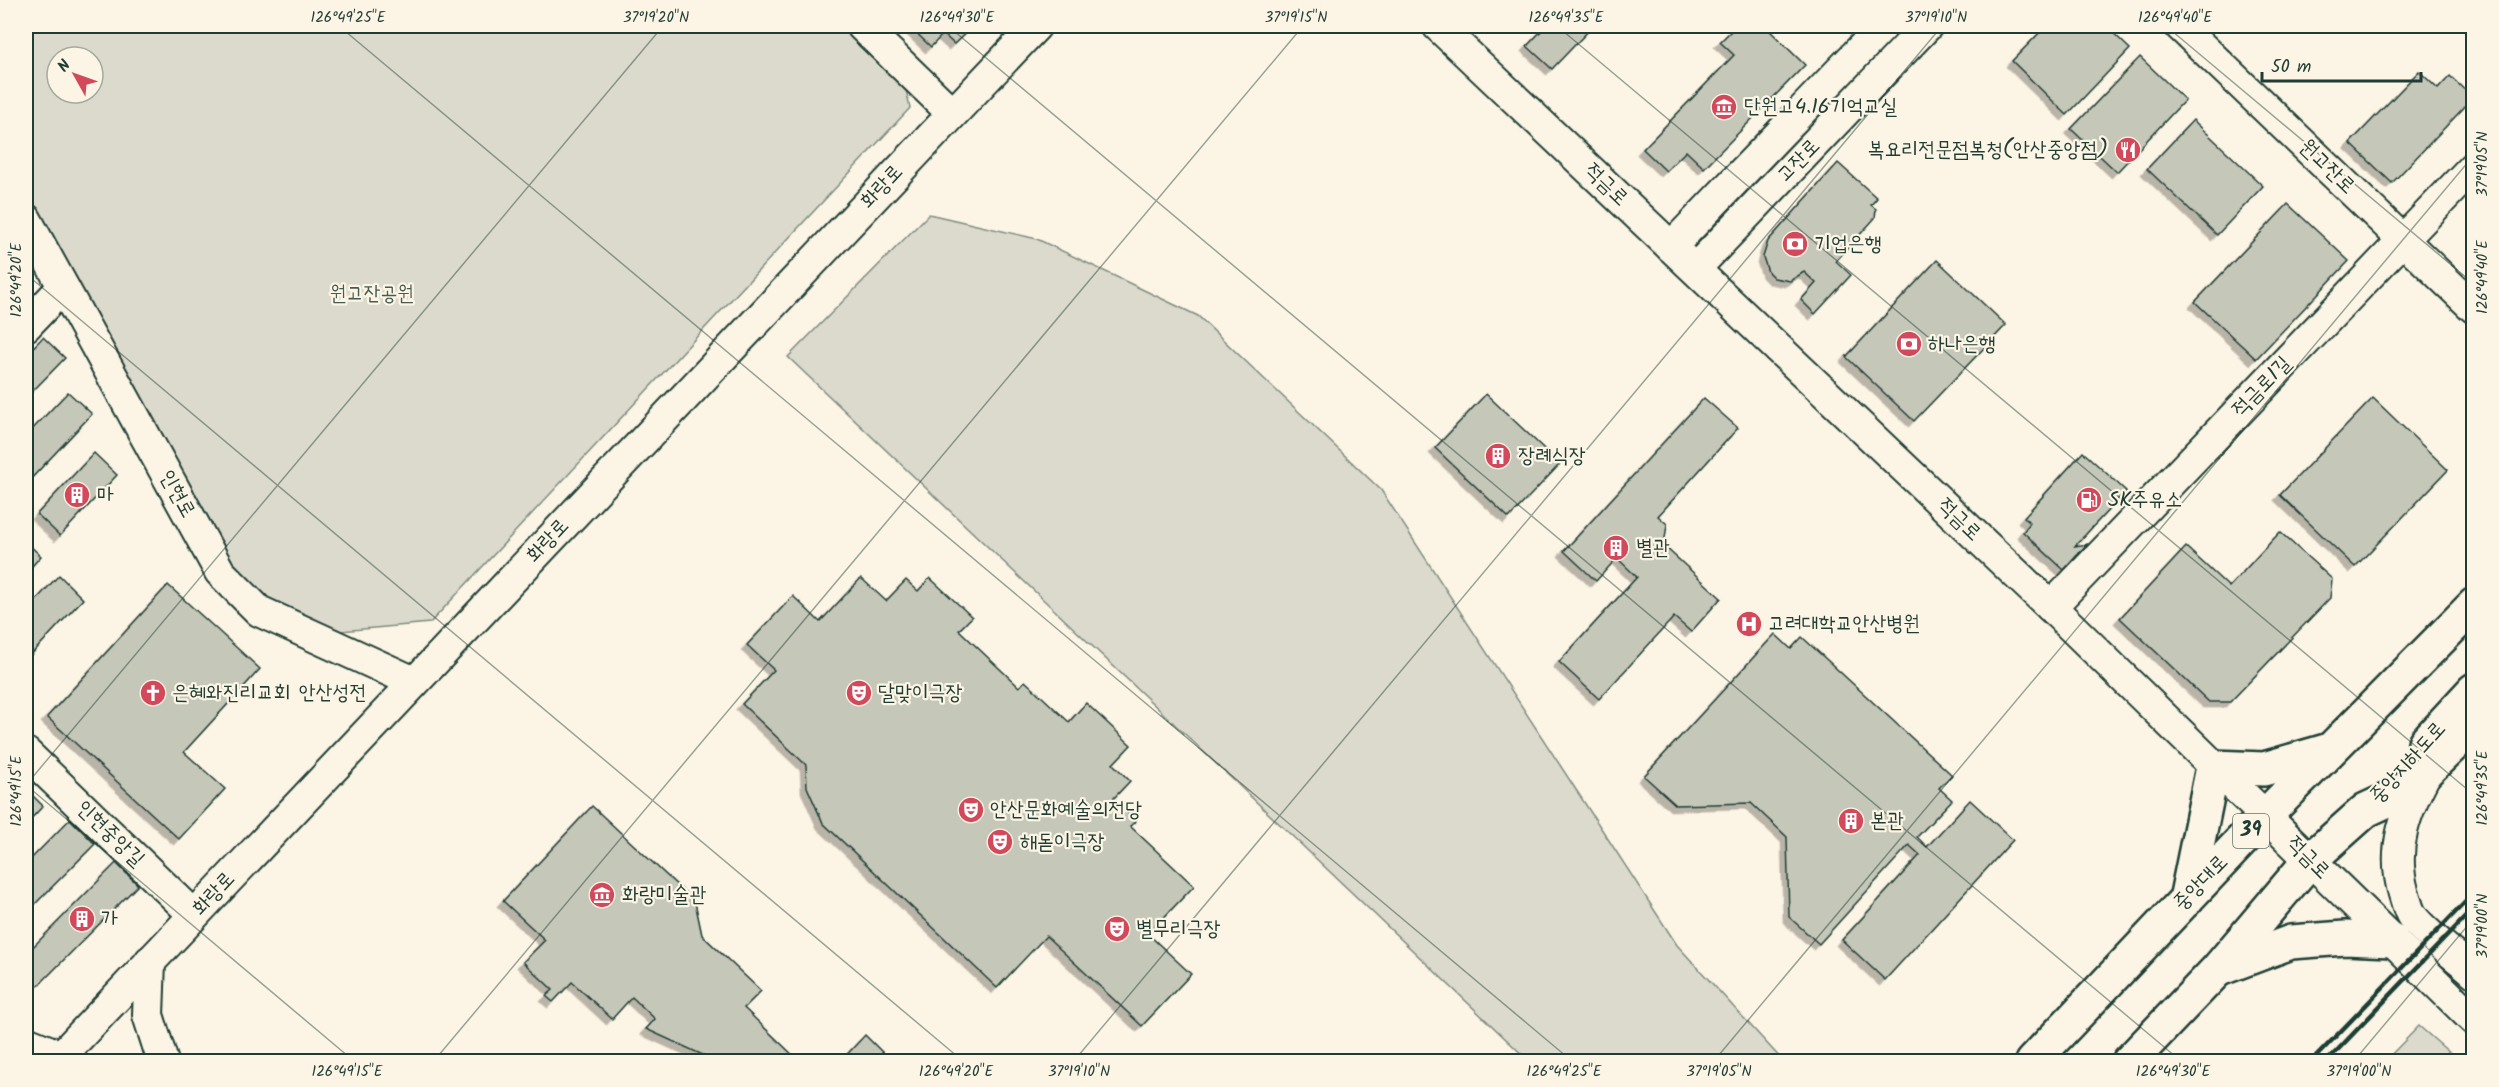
<svg xmlns="http://www.w3.org/2000/svg" width="2499" height="1087" font-family="Kalam,'Poor Story',sans-serif">
<style>
.green{fill:#dcdacc;stroke:#7e8c80;stroke-width:1.5;fill-rule:evenodd}
.building{fill:#c5c7b9;stroke:#1f3d34;stroke-width:1.5;filter:url(#shadow)}
.lines{fill:none;stroke-linecap:round;stroke-linejoin:round}
.minor-casing{stroke:#1f3d34;stroke-width:34}
.major-casing{stroke:#1f3d34;stroke-width:38}
.minor{stroke:#fcf5e5;stroke-width:30}
.major{stroke:#fcf5e5;stroke-width:33}
.rail{stroke:#1f3d34;stroke-width:4.5}
.ticks{fill:none;stroke:#1f3d34;stroke-width:1.5;stroke-opacity:0.45}
.labels{text-anchor:middle;dominant-baseline:central;stroke-width:4.5;stroke-linejoin:round;paint-order:stroke}
.shield{fill:#fcf5e5;stroke:#617469;stroke-width:1.5}
.shield-label{font-size:20px;font-weight:bold;fill:#1f3d34}
.poi-label{font-size:21px;fill:#1f3d34;stroke:#fcf5e5;text-anchor:start}
.street-label{font-size:21px;fill:#1f3d34;stroke:#fcf5e5}
.park-label{font-size:21px;fill:#455c52;stroke:#fcf5e5}
.neatline{fill:none;stroke:#1f3d34;stroke-width:2}
.ticks-label{font-size:15px;text-anchor:middle;fill:#1f3d34}
</style>
<defs>
<filter id="shadow"><feDropShadow dx="-5.5" dy="5.5" stdDeviation="0" flood-color="#0004"/></filter>
</defs>
<rect width="100%" height="100%" fill="#fcf5e5"/>
<filter id="ink" filterUnits="userSpaceOnUse"><feTurbulence type="fractalNoise" baseFrequency=".0167" numOctaves="2"/><feDisplacementMap in="SourceGraphic" scale="12" xChannelSelector="R" yChannelSelector="G"/><feConvolveMatrix kernelMatrix="1 2 1 2 8 2 1 2 1" color-interpolation-filters="sRGB"/></filter>
<g filter="url(#ink)">
<g class="green">
<path d="M26,26H850L903,76L910,108L430,623L318,633L223,592L26,227ZM57,57H93V93H57Z"/>
<polygon points="929,214 1037,239 1198,316 1381,490 1677,945 1783,1061 1529,1061 788,357"/>
<polygon points="2419,1026 2459,1061 2385,1061"/>
</g>
<g class="building">
<polygon points="909,26 973,26 954,44 943,34 931,47"/>
<polygon points="1546,26 1593,26 1552,69 1527,46"/>
<polygon points="1736,26 1765,26 1805,65 1704,168 1686,151 1666,171 1643,149 1734,55 1720,42"/>
<polygon points="2046,26 2106,26 2130,49 2067,115 2012,61"/>
<polygon points="2140,57 2185,100 2117,172 2071,129"/>
<polygon points="2419,71 2438,89 2450,76 2473,98 2392,183 2350,143"/>
<polygon points="2193,120 2263,186 2217,235 2147,169"/>
<polygon points="1838,163 1877,198 1871,205 1876,209 1875,218 1836,261 1851,275 1815,314 1801,300 1816,283 1804,272 1790,281 1774,278 1768,272 1763,257 1768,241"/>
<polygon points="2288,204 2349,261 2256,359 2195,302"/>
<polygon points="1937,260 2006,325 1914,421 1846,357"/>
<polygon points="26,267 34,279 26,288"/>
<polygon points="43,337 65,358 26,398 26,355"/>
<polygon points="68,392 92,414 26,484 26,436"/>
<polygon points="1486,394 1560,464 1509,518 1435,448"/>
<polygon points="1704,398 1738,428 1658,516 1667,524 1664,546 1721,598 1691,632 1674,617 1599,699 1559,662 1637,577 1617,558 1596,581 1564,551"/>
<polygon points="2373,398 2448,470 2355,567 2280,495"/>
<polygon points="2083,452 2126,491 2075,546 2087,544 2064,570 2023,532 2030,523 2024,517"/>
<polygon points="94,453 117,475 60,536 37,514"/>
<polygon points="2280,532 2332,579 2330,598 2230,702 2209,702 2120,618 2186,547 2229,587"/>
<polygon points="26,542 41,556 26,573"/>
<polygon points="59,575 83,599 26,660 26,611"/>
<polygon points="861,578 886,601 906,580 918,591 930,578 972,617 959,630 1019,687 1025,681 1069,722 1086,703 1131,745 1113,764 1130,781 1113,799 1136,821 1130,826 1194,886 1148,934 1191,974 1142,1026 1046,936 997,988 823,823 807,787 806,765 742,704 774,670 747,645 793,596 820,622"/>
<polygon points="168,585 260,669 184,752 225,789 179,839 47,717"/>
<polygon points="1775,634 1791,649 1802,637 1952,775 1939,788 1952,800 1917,837 1927,847 1970,800 2013,840 1885,980 1842,940 1920,855 1909,845 1819,944 1789,917 1787,837 1751,803 1676,805 1644,776"/>
<polygon points="26,789 43,806 26,824"/>
<polygon points="592,806 695,902 702,935 761,991 744,1008 800,1062 718,1062 646,1029 655,1019 632,997 612,1019 572,982 553,1002 546,996 553,990 523,962 545,940 503,901"/>
<polygon points="70,819 95,844 26,913 26,864"/>
<polygon points="116,863 138,885 32,992 26,990 26,954"/>
<polygon points="865,1035 892,1062 840,1062"/>
</g>
<g class="lines">
<g class="minor-casing">
<g id="minor">
<polyline points="862,26 952,113"/>
<polyline points="1438,26 2051,607 2474,1020"/>
<polyline points="2180,26 2474,308"/>
<polyline points="26,219 220,572 259,611 414,682"/>
<polyline points="1671,247 1883,26"/>
<polyline points="1695,269 1927,26"/>
<polyline points="26,326 63,287"/>
<polyline points="2051,607 2474,166"/>
<polyline points="26,753 194,915"/>
<path d="M2428,770C2406,809 2390,849 2404,894C2406,900 2408,910 2412,916C2425,934 2456,956 2474,972"/>
<polyline points="150,961 148,1015 163,1062"/>
<polyline points="26,1042 71,1060"/>
<polyline points="47,1062 61,1056 1036,26"/>
</g>
</g>
<g class="major-casing">
<g id="major">
<polyline points="2425,743 2474,690"/>
<polyline points="2186,900 2213,767 2264,769 2326,751"/>
<polyline points="2219,969 2291,942 2345,938 2392,940"/>
<polyline points="2032,1062 2265,816 2474,605"/>
<polyline points="2129,1062 2217,970 2310,860 2366,810 2394,797 2418,779 2474,725"/>
</g>
</g>
<use href="#minor" class="minor"/>
<use href="#major" class="major"/>
<g class="rail">
<polyline points="2311,1062 2474,893"/>
<polyline points="2326,1062 2474,908"/>
</g>
</g>
</g>
<path class="ticks" d="M339,26L1573,1062M948,26L2182,1062M1557,26L2474,795M2166,26L2474,284M26,274L964,1062M26,785L355,1062M26,785L663,26M433,1062L1303,26M1073,1062L1942,26M1713,1062L2474,155M2353,1062L2474,918"/>
<defs>
<g id="museum-disc" transform="scale(1.35)"><circle r="9.5" fill="#d1495b" stroke="#fcf5e5"/><path d="M0-6L6-3V-2H-6V-3ZM-5-1h2V3h-2ZM-1-1h2V3h-2ZM3-1h2V3H3ZM-6 4H6V6H-6Z" fill="#fff"/></g>
<g id="restaurant-disc" transform="scale(1.35)"><circle r="9.5" fill="#d1495b" stroke="#fcf5e5"/><path d="M-5-6h1v4h1v-4h1v4h1v-4h1v5L-1.5 .5V6h-2V.5L-5-1ZM5-6V6H3V1.5H1.5Q1.5-4 5-6Z" fill="#fff"/></g>
<g id="bank-disc" transform="scale(1.35)"><circle r="9.5" fill="#d1495b" stroke="#fcf5e5"/><path d="M-6-4H6V4H-6ZM0-2.3a2.3 2.3 0 1 0 0 4.6a2.3 2.3 0 1 0 0-4.6Z" fill="#fff"/></g>
<g id="building-disc" transform="scale(1.35)"><circle r="9.5" fill="#d1495b" stroke="#fcf5e5"/><path d="M-4-6H4V6H1V3H-1V6H-4ZM-2.5-4.3h1.7v1.8h-1.7ZM.8-4.3h1.7v1.8H.8ZM-2.5-1h1.7V.8h-1.7ZM.8-1h1.7V.8H.8Z" fill="#fff"/></g>
<g id="fuel-disc" transform="scale(1.35)"><circle r="9.5" fill="#d1495b" stroke="#fcf5e5"/><path d="M-5.5-6h7V0h2V4h1.3V-2.5L3-4.5l.8-.8L6-3V5H2.5V1h-1V6h-7ZM-4.2-4.7v3.2H.2V-4.7Z" fill="#fff"/></g>
<g id="hospital-disc" transform="scale(1.35)"><circle r="9.5" fill="#d1495b" stroke="#fcf5e5"/><path d="M-5-5h3v3.5h4V-5h3V5h-3V1.5h-4V5h-3Z" fill="#fff"/></g>
<g id="church-disc" transform="scale(1.35)"><circle r="9.5" fill="#d1495b" stroke="#fcf5e5"/><path d="M-1.2-6h2.4v3.5h3.3v2.4h-3.3V6h-2.4V-.1h-3.3v-2.4h3.3Z" fill="#fff"/></g>
<g id="theatre-disc" transform="scale(1.35)"><circle r="9.5" fill="#d1495b" stroke="#fcf5e5"/><path d="M-5-5.5Q0-4 5-5.5V0Q5 5 0 6Q-5 5-5 0ZM-3.3-2.5H-1v1.5H-3.3ZM1-2.5H3.3v1.5H1ZM-2.8 1Q0 5.5 2.8 1Z" fill="#fff"/></g>
</defs>
<g fill-rule="evenodd">
<use href="#museum-disc" x="1724" y="107"/>
<use href="#restaurant-disc" x="2128" y="150"/>
<use href="#bank-disc" x="1795" y="244"/>
<use href="#bank-disc" x="1909" y="344"/>
<use href="#building-disc" x="1498" y="456"/>
<use href="#building-disc" x="77" y="495"/>
<use href="#fuel-disc" x="2089" y="500"/>
<use href="#building-disc" x="1616" y="548"/>
<use href="#hospital-disc" x="1749" y="624"/>
<use href="#church-disc" x="153" y="693"/>
<use href="#theatre-disc" x="859" y="693"/>
<use href="#theatre-disc" x="971" y="810"/>
<use href="#building-disc" x="1851" y="821"/>
<use href="#theatre-disc" x="1000" y="842"/>
<use href="#museum-disc" x="602" y="895"/>
<use href="#building-disc" x="82" y="919"/>
<use href="#theatre-disc" x="1117" y="929"/>
</g>
<g class="labels">
<rect class="shield" x="2233" y="814" width="36" height="34" rx="4.5"/>
<g class="shield-label">
<text x="2251" y="831">39</text>
</g>
<g class="poi-label">
<text x="1744" y="107">단원고4.16기억교실</text>
<text x="2108" y="150" text-anchor="end">복요리전문점복청(안산중앙점)</text>
<text x="1814" y="244">기업은행</text>
<text x="1928" y="344">하나은행</text>
<text x="1518" y="456">장례식장</text>
<text x="97" y="495">마</text>
<text x="2108" y="500">SK주유소</text>
<text x="1636" y="548">별관</text>
<text x="1768" y="624">고려대학교안산병원</text>
<text x="172" y="693">은혜와진리교회 안산성전</text>
<text x="878" y="693">달맞이극장</text>
<text x="990" y="810">안산문화예술의전당</text>
<text x="1870" y="821">본관</text>
<text x="1020" y="842">해돋이극장</text>
<text x="622" y="895">화랑미술관</text>
<text x="101" y="919">가</text>
<text x="1136" y="929">별무리극장</text>
</g>
<g class="street-label">
<text transform="translate(1799 161) rotate(-46)">고잔로</text>
<text transform="translate(2327 167) rotate(44)">원고잔로</text>
<text transform="translate(1606 185) rotate(44)">적금로</text>
<text transform="translate(882 187) rotate(-47)">화랑로</text>
<text transform="translate(2262 387) rotate(-46)">적금로1길</text>
<text transform="translate(177 494) rotate(61)">인현로</text>
<text transform="translate(1959 520) rotate(44)">적금로</text>
<text transform="translate(548 541) rotate(-47)">화랑로</text>
<text transform="translate(2408 763) rotate(-48)">중앙지하도로</text>
<text transform="translate(110 834) rotate(44)">인현중앙길</text>
<text transform="translate(2308 858) rotate(45)">적금로</text>
<text transform="translate(2201 883) rotate(-46)">중앙대로</text>
<text transform="translate(214 894) rotate(-47)">화랑로</text>
</g>
<g class="park-label">
<text x="372" y="294">원고잔공원</text>
</g>
</g>
<rect width="2499" height="1087" fill="none" stroke="#fcf5e5" stroke-width="66"/>
<g transform="translate(75 75) rotate(310)"><circle r="28" fill="#fcf5e5" stroke="#a4ab9e" stroke-width="1.5"/>
<path d="M0-4.5L10 22L0 15L-10 22Z" fill="#d1495b"/>
<text y="-9" font-size="16" font-weight="bold" text-anchor="middle" fill="#1f3d34">N</text>
</g>
<path d="M2262 72v9h159v-9" fill="none" stroke="#1f3d34" stroke-width="3"/>
<text x="2271" y="72" font-size="18" fill="#1f3d34" stroke="#fcf5e5" stroke-width="4.5" paint-order="stroke">50 m</text>
<rect x="33" y="33" width="2433" height="1021" class="neatline"/>
<g class="ticks-label">
<text x="348" y="22">126°49'25"E</text>
<text x="656" y="22">37°19'20"N</text>
<text x="957" y="22">126°49'30"E</text>
<text x="1296" y="22">37°19'15"N</text>
<text x="1566" y="22">126°49'35"E</text>
<text x="1936" y="22">37°19'10"N</text>
<text x="2175" y="22">126°49'40"E</text>
<text transform="translate(2482 164) rotate(-90)" y="5">37°19'05"N</text>
<text transform="translate(2482 277) rotate(-90)" y="5">126°49'40"E</text>
<text transform="translate(16 280) rotate(-90)" y="5">126°49'20"E</text>
<text transform="translate(2482 788) rotate(-90)" y="5">126°49'35"E</text>
<text transform="translate(16 791) rotate(-90)" y="5">126°49'15"E</text>
<text transform="translate(2482 926) rotate(-90)" y="5">37°19'00"N</text>
<text x="347" y="1076">126°49'15"E</text>
<text x="956" y="1076">126°49'20"E</text>
<text x="1079" y="1076">37°19'10"N</text>
<text x="1564" y="1076">126°49'25"E</text>
<text x="1719" y="1076">37°19'05"N</text>
<text x="2173" y="1076">126°49'30"E</text>
<text x="2359" y="1076">37°19'00"N</text>
</g>
</svg>
